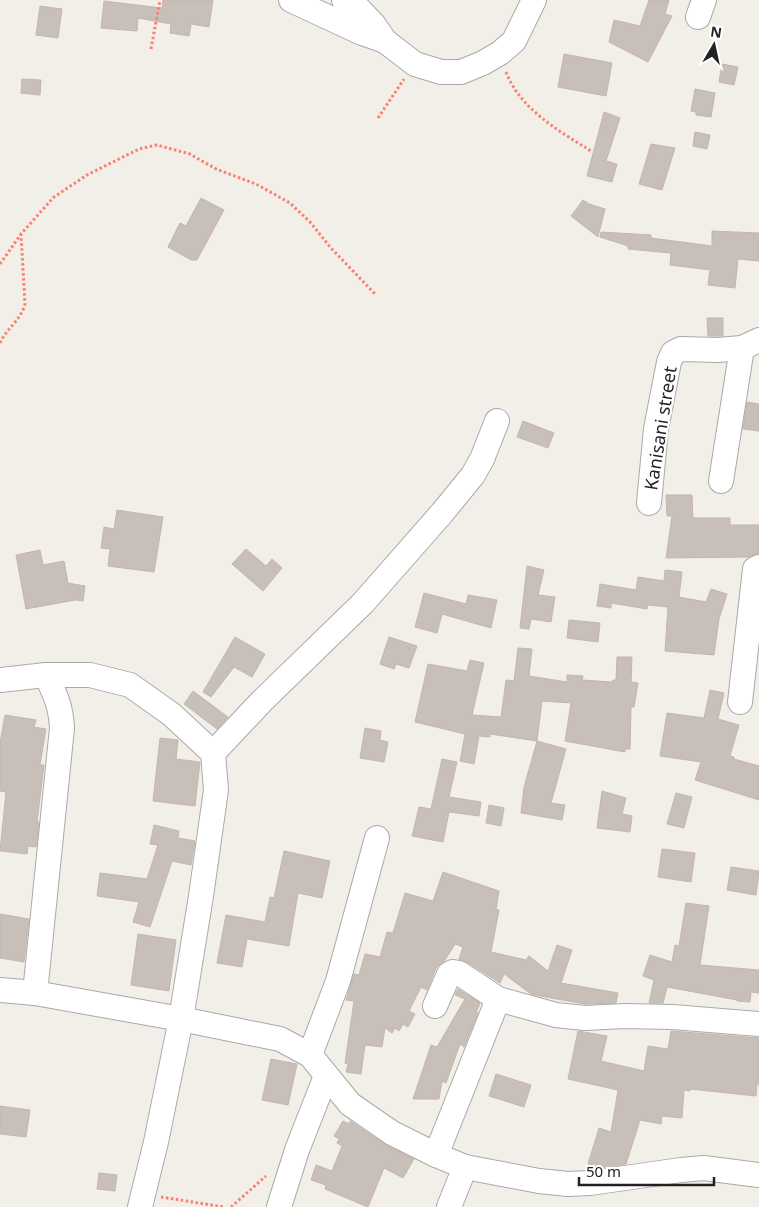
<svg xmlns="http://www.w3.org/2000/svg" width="759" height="1207" font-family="'Noto Sans',sans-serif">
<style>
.building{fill:#c7bfb8;stroke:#c4b6ab}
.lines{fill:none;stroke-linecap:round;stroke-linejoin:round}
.minor-casing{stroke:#a9a9a9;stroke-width:26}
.path{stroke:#fa8072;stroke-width:3;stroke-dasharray:2.5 2.5;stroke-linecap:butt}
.minor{stroke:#fff;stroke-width:24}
.labels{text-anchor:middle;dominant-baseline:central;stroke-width:4.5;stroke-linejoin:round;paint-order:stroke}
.street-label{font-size:18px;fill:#222;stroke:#fff}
</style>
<rect width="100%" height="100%" fill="#f2efe9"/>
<g class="building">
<polygon points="163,0 213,0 209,27 191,24 189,36 170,33 171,24 138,18 137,31 101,28 104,1 162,8"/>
<polygon points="649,0 669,0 665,14 672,16 648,62 609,42 614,20 640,26"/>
<polygon points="40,6 62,9 58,38 36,35"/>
<polygon points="564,54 612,63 606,96 558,87"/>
<polygon points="722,64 738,67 734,85 719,82"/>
<polygon points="22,79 41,80 40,95 21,93"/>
<polygon points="695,89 715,93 711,117 696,115 696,112 691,111"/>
<polygon points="604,112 620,118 606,161 617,164 612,182 587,176"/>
<polygon points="695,132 710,135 707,149 693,146"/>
<polygon points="651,144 675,148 662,190 639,184"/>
<polygon points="201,198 224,210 197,260 191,260 168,247 180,223 186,226"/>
<polygon points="583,200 589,204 605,209 598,237 571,216"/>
<polygon points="712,231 759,233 759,261 738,259 735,288 708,285 710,270 670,265 671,253 628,249 628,246 600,237 601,232 651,235 651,238 712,246"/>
<polygon points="707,318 723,318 723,336 708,336"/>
<polygon points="747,402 759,404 759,431 743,429"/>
<polygon points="523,421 554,433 548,448 517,437"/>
<polygon points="666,495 692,495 693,518 730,518 730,525 759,525 759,553 748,557 666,558 672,516 667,516"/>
<polygon points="117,510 163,517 154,572 108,566 110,549 101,548 104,527 114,529"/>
<polygon points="246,549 266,566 272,559 282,568 263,591 232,564"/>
<polygon points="40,550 43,565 64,561 68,583 85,586 83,601 75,600 26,609 16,555"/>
<polygon points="527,566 544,570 538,595 555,597 551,622 531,619 529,629 520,628"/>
<polygon points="665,570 682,572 679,597 706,602 711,589 727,594 719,619 714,655 665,651 668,607 648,605 647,609 611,603 611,608 597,606 600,584 636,590 638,577 664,581"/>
<polygon points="424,593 466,604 468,595 497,600 491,628 442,614 437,633 415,627"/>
<polygon points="569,620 600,623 598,642 567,638"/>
<polygon points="235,637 265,654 252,677 234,667 211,697 203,692"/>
<polygon points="389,637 417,646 409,668 396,664 394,669 380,664"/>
<polygon points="518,648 532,649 529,676 567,682 567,675 583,676 582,680 612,682 613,680 616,680 617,657 632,657 631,682 638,683 634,707 631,707 630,749 625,749 625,752 565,741 571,703 542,701 537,741 490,734 490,737 479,736 474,764 460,761 465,734 415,722 428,664 467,671 470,660 484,663 472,715 501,717 506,680 514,681"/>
<polygon points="710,690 724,693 718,719 739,725 730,756 734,757 734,759 759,766 759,800 695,780 701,762 660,756 667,713 704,718"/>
<polygon points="193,691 228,717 217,729 184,704"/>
<polygon points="5,715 36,720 34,727 46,729 40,765 44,765 37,822 39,822 36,847 28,846 27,854 0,851 6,792 0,791 0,743"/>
<polygon points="365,728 381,731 380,740 388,742 384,762 360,758"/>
<polygon points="160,738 178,740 176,759 200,762 195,806 153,801"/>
<polygon points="537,741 566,749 551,803 565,805 562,820 521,813 524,787"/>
<polygon points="442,759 457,762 449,797 481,802 479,816 449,812 443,842 412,836 419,807 431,809"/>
<polygon points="602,791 626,798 622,814 632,816 630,832 597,828"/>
<polygon points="676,793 692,797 684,828 667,824"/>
<polygon points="489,805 504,808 501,826 486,823"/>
<polygon points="154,825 179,831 178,838 195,841 191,865 172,861 150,927 133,922 139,902 97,896 100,873 147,879 158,845 150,844"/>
<polygon points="662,849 695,853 691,882 658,877"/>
<polygon points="284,851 330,861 322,898 298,893 289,946 247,939 242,967 217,963 226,915 265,922 270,897 274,898"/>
<polygon points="731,867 759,871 756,895 727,890"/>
<polygon points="443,872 499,891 496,909 499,910 491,952 526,960 529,956 548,971 557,945 572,950 561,983 618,993 616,1003 585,1004 540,996 531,994 504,974 500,983 467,962 459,959 463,947 455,944 445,960 436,968 427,990 421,987 409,1011 415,1014 408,1027 403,1024 399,1031 395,1028 392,1033 385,1028 382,1047 365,1045 361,1074 346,1072 348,1064 345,1063 354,1001 346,1000 354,974 359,975 365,954 380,957 387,932 393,933 405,893 433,901"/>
<polygon points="686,903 709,906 700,965 759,970 759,993 751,992 750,1002 737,1001 737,1000 667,987 663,1003 649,1003 654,980 643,976 650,955 672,962 675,945 679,946"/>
<polygon points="0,914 29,919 24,962 0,958"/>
<polygon points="138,934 176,940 169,991 131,985"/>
<polygon points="458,989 480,1003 476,1013 478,1013 464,1047 460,1044 446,1083 442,1081 439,1099 413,1099 431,1045 437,1047 465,999 455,995"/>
<polygon points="578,1031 607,1036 601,1061 644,1071 648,1046 668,1049 671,1031 759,1038 759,1084 757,1084 756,1096 690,1089 690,1091 684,1090 682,1118 662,1116 661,1124 640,1120 626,1164 599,1168 588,1164 599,1128 611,1132 618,1090 568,1079"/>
<polygon points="271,1059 297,1064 288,1105 262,1100"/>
<polygon points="496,1074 531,1085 524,1107 489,1096"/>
<polygon points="0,1106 30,1110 26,1137 0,1134"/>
<polygon points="343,1121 349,1124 350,1121 384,1144 414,1159 403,1178 384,1168 368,1207 325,1189 326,1185 311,1180 316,1165 332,1171 342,1146 337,1143 339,1139 334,1136"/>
<polygon points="99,1173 117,1175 115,1191 97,1189"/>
</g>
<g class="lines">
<g class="minor-casing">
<g id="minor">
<polyline points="291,0 362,33 385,41"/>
<polyline points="344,0 357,7 374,25 385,41 415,64 441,72 461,72 483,63 500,53 514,41 534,0"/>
<polyline points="698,17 704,0"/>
<polyline points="721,481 742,348"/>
<polyline points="649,503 656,429 669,362 673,353 681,349 718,350 742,348 759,340"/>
<polyline points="0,680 46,675 90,675 130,685 171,714 213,753 216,790 201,896 181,1019 156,1142 140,1207"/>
<polyline points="740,702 755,569 759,567"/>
<polyline points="213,753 262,701 363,603 442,513 473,475 482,459 497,421"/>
<polyline points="0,990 35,993 181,1019 280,1039 310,1055 350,1104 392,1133 436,1155 465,1167 539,1181 568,1184 590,1183 681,1170 704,1168 759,1175"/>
<path d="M35,993L62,728C61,706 55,694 46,675"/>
<polyline points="435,1006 449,974 453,972 459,973 498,999 556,1015 585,1018 625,1016 673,1017 759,1024"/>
<polyline points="310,1055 338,981 377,838"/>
<polyline points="436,1155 498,999"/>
<polyline points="279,1207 297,1150 326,1076"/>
<polyline points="449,1207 465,1167"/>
</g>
</g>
<g class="path">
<polyline points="151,49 160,0"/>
<path d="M506,72C520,109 559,131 591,151"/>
<polyline points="378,118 404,79"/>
<polyline points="0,264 21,234 54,197 87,175 139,149 157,145 190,154 216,169 256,184 290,203 310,222 330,247 376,295"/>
<path d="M0,343C7,328 21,320 25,304L21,235"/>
<polyline points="161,1197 224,1207"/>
<polyline points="231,1207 266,1176"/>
</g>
<use href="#minor" class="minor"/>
</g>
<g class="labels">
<g class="street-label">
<text transform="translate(660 428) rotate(-81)">Kanisani street</text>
</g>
</g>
<g transform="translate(714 45) rotate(9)" stroke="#ffffff" stroke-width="4" paint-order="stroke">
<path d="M0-4L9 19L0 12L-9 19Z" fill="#222222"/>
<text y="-8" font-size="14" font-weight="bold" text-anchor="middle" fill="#222222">N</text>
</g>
<path d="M579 1177v8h135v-8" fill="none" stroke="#222222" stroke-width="2.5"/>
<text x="586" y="1177" font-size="15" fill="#222222" stroke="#ffffff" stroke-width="4" paint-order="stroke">50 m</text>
</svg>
